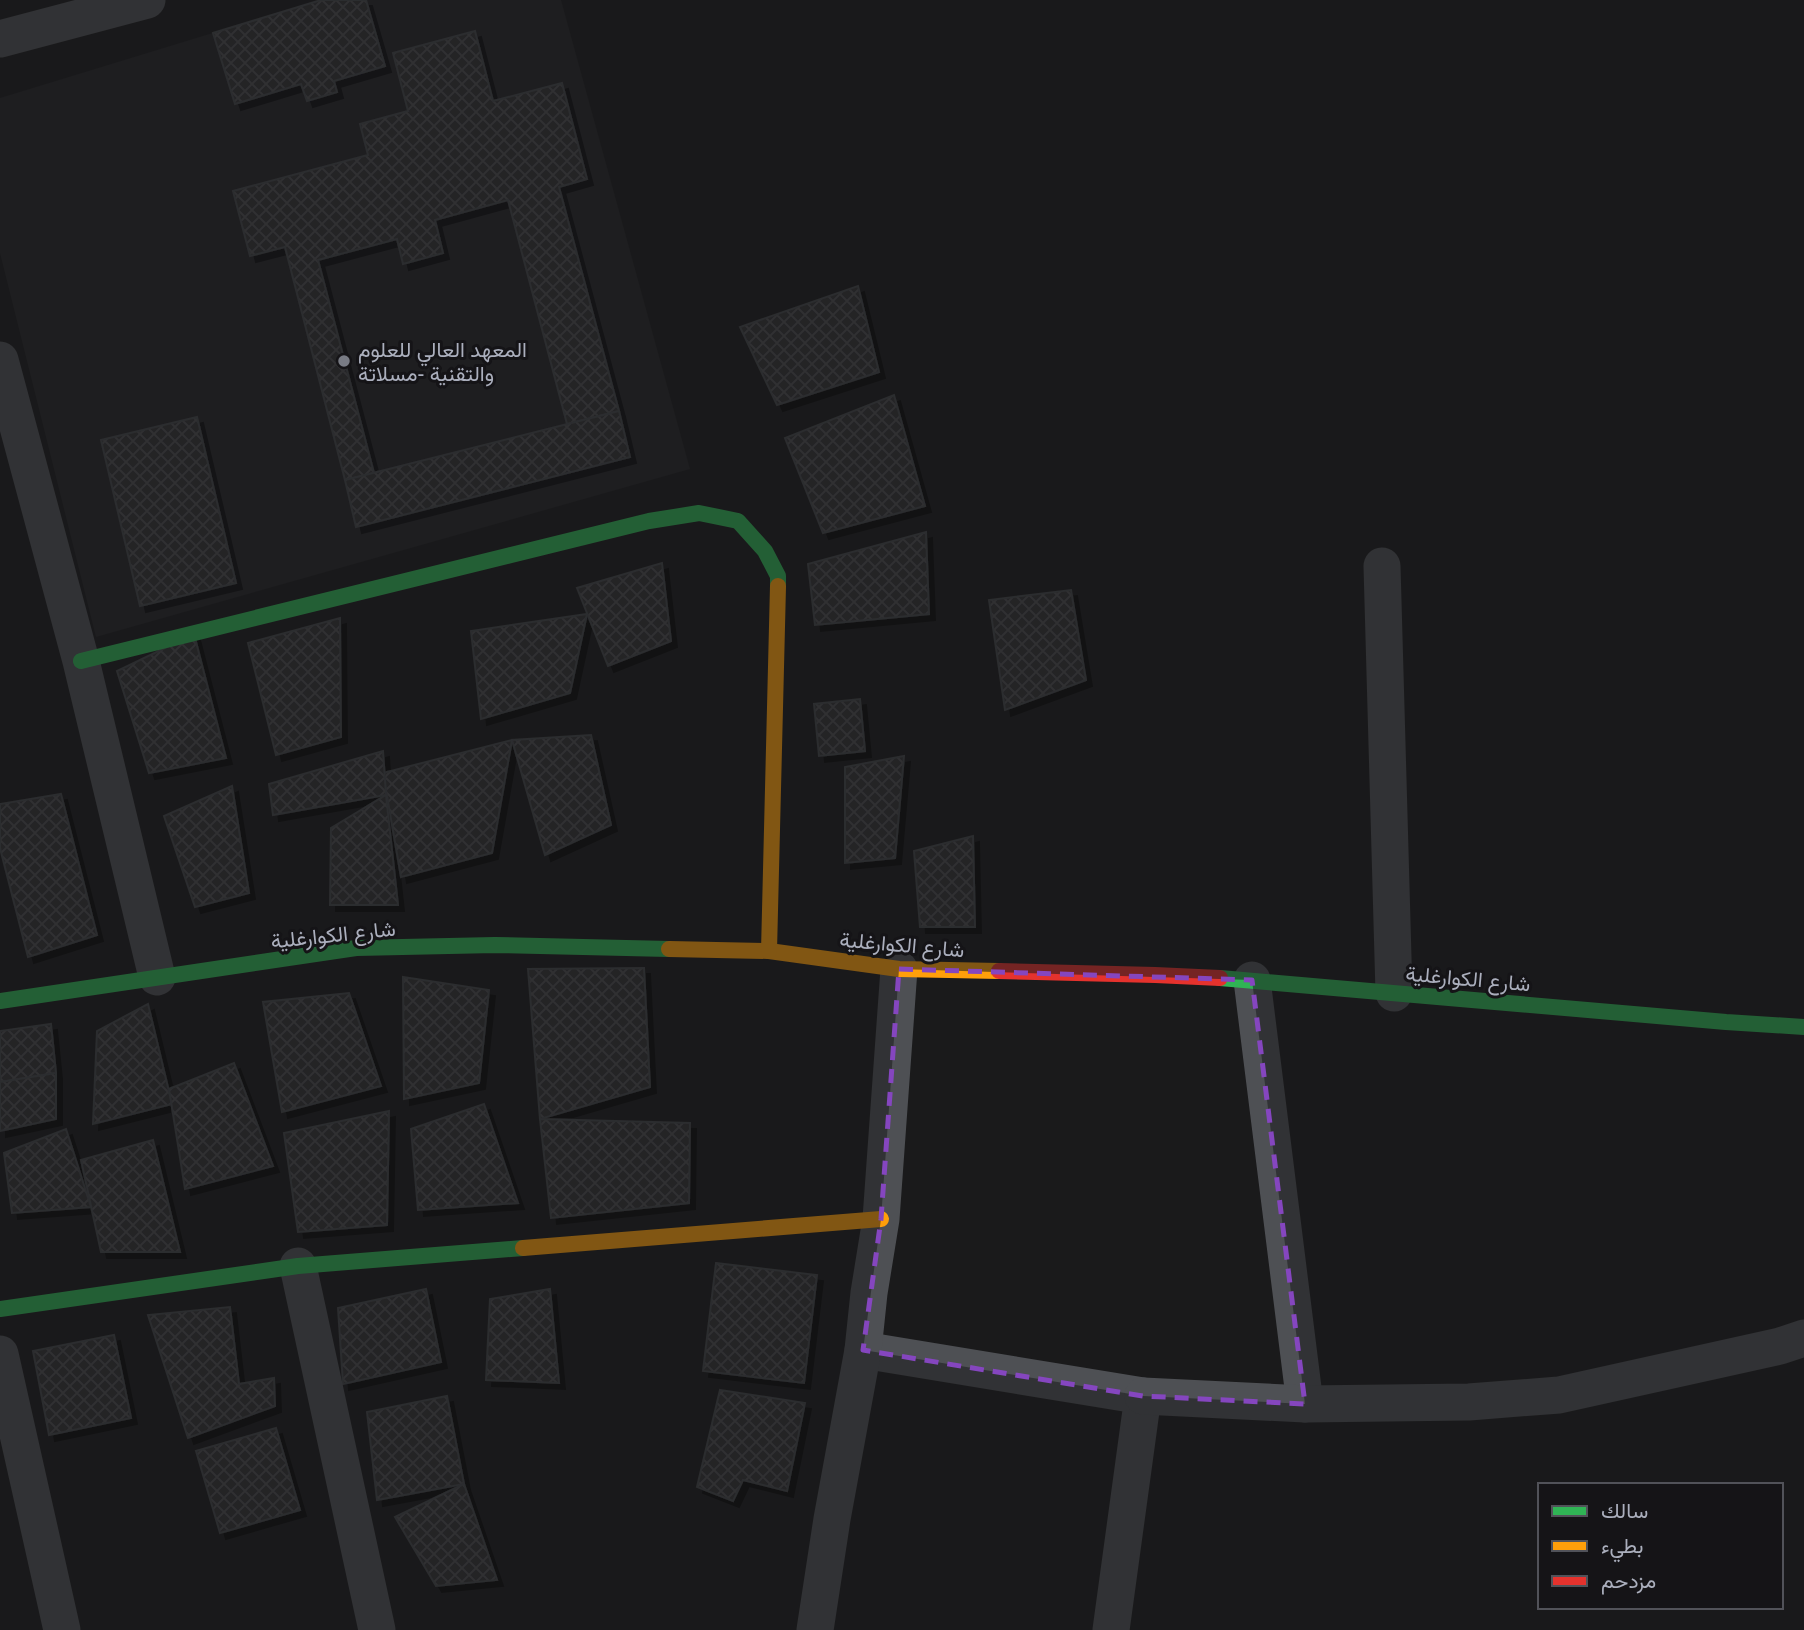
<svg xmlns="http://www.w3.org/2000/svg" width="1804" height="1630" font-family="'Noto Sans',Vazirmatn,sans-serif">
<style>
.built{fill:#242427}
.building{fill:url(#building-cross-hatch);stroke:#434447;stroke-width:2;filter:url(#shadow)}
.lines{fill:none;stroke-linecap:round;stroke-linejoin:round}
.street{stroke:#4e5054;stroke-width:37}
.fast{stroke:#30b455;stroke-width:16}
.slow{stroke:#ff9f0a;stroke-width:16}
.jam{stroke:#e5322d;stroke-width:16}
.marked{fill:none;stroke:#8546bf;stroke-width:5;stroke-dasharray:14 9;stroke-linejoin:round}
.poi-dot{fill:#787b84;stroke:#151417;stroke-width:2.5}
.labels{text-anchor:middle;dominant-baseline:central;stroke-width:6;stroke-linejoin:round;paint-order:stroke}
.poi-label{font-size:21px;fill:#abafbd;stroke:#151417;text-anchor:start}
.street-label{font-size:21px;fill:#abafbd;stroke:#151417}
</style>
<defs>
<pattern id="building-cross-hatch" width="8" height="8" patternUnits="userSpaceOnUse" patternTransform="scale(1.75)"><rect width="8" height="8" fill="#323233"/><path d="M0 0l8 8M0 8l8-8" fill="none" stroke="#4d4d4f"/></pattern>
<filter id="shadow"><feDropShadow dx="6" dy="6" stdDeviation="0" flood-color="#0009"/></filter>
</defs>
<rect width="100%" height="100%" fill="#1a1a1b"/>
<polygon class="built" points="321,0 561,0 690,469 96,637 0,253 0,98"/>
<g class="building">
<polygon points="321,0 366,0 385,66 334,81 337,92 307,101 301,84 235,104 213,33"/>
<polygon points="475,31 493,101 562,83 587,179 559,187 619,411 567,424 508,200 435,220 443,253 403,264 397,239 318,260 374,473 345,480 285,247 250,256 233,191 368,155 360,124 408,111 393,53"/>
<polygon points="858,286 879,372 777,405 740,327"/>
<polygon points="894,395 925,506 823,533 785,438"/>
<polygon points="619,411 630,457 356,527 345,480"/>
<polygon points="197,417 236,583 140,606 101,440"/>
<polygon points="926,532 929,614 815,625 808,564"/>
<polygon points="662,563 671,641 608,666 577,588"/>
<polygon points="1071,590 1086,680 1005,710 989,600"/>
<polygon points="587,614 570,693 481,719 471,631"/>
<polygon points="340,618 341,737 276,755 248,643"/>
<polygon points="194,634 226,758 149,773 117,671"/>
<polygon points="860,699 865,751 819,756 814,704"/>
<polygon points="591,735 611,825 545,855 512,740"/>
<polygon points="512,740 492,853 401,877 383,773"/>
<polygon points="383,751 386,795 273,815 269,784"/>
<polygon points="904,756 895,858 845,863 845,767"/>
<polygon points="232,786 249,893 195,907 164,816"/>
<polygon points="61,794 97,935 28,957 0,848 0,804"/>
<polygon points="386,795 398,905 330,905 331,828"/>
<polygon points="973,836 975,927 920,927 914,851"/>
<polygon points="644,968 650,1087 540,1119 528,969"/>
<polygon points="403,977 489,990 479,1083 404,1099"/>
<polygon points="349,993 381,1086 282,1112 263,1002"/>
<polygon points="148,1004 172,1104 93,1124 97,1031"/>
<polygon points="51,1024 56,1073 0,1082 0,1031"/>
<polygon points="234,1063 273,1166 185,1189 169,1089"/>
<polygon points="56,1073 56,1119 0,1131 0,1082"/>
<polygon points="484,1104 518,1203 418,1210 411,1129"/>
<polygon points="389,1111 387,1225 298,1232 284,1133"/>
<polygon points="540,1119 690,1123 689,1203 551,1218"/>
<polygon points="66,1129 91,1207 12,1213 4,1153"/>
<polygon points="153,1140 180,1252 101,1252 81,1160"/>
<polygon points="716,1263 817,1275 804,1383 703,1371"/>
<polygon points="426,1289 441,1362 343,1384 338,1308"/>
<polygon points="550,1289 559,1383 486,1380 490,1299"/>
<polygon points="230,1307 239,1384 274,1378 275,1406 188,1438 148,1315"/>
<polygon points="114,1335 131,1418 49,1435 33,1351"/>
<polygon points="720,1390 805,1403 787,1491 743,1480 733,1501 697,1487"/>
<polygon points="447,1396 464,1484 377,1500 367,1412"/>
<polygon points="276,1428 300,1510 220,1533 196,1451"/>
<polygon points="464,1484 497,1580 436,1586 395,1517"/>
</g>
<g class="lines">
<g class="street">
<polyline points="0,39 147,0"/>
<polyline points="0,360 81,661 157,977"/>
<polyline points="1382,566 1394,993"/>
<polyline points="1252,980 1305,1404"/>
<polyline points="298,1266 377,1630"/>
<polyline points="863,1350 1143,1396 1111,1630"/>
<polyline points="0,1354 62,1630"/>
<polyline points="1143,1396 1305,1404 1469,1402 1559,1395 1780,1346 1804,1338"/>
<polyline points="815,1630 832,1519 863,1350 869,1293 881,1219 899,969"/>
</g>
<g class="fast">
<polyline points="81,661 649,521 699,513 738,521 765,551 778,576 778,586"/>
<polyline points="1220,978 1726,1022 1804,1027"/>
<polyline points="0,1001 356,948 495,945 669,949"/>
<polyline points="0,1309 298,1266 523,1248"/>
</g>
<g class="slow">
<polyline points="669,949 769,951 899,969 999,971"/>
<polyline points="769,951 778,586"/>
<polyline points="523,1248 881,1219"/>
</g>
<polyline class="jam" points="999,971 1155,975 1220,978"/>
</g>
<path d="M0 0H1804V1630H0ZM899,969L1252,980L1305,1404L1143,1396L863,1350L881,1219Z" fill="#1a1a1b" fill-opacity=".55" fill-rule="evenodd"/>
<path class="marked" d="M899,969L1252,980L1305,1404L1143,1396L863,1350L881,1219Z"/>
<circle class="poi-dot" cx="344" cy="361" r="7"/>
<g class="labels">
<g class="poi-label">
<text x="358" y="349">المعهد العالي للعلوم<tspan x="358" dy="24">والتقنية -مسلاتة</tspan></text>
</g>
<g class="street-label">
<text transform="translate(333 934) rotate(-6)">شارع الكوارغلية</text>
<text transform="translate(902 944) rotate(5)">شارع الكوارغلية</text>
<text transform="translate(1468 978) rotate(5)">شارع الكوارغلية</text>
</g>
</g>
<rect x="1538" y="1483" width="245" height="126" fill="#151417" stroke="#515259" stroke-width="2"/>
<rect x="1552" y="1506" width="35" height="10" fill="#30b455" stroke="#515259" stroke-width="2"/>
<text x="1601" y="1518" font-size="21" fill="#abafbd">سالك</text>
<rect x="1552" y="1541" width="35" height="10" fill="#ff9f0a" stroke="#515259" stroke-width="2"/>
<text x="1601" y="1553" font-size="21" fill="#abafbd">بطيء</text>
<rect x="1552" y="1576" width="35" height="10" fill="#e5322d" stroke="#515259" stroke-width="2"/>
<text x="1601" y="1588" font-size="21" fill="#abafbd">مزدحم</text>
</svg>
